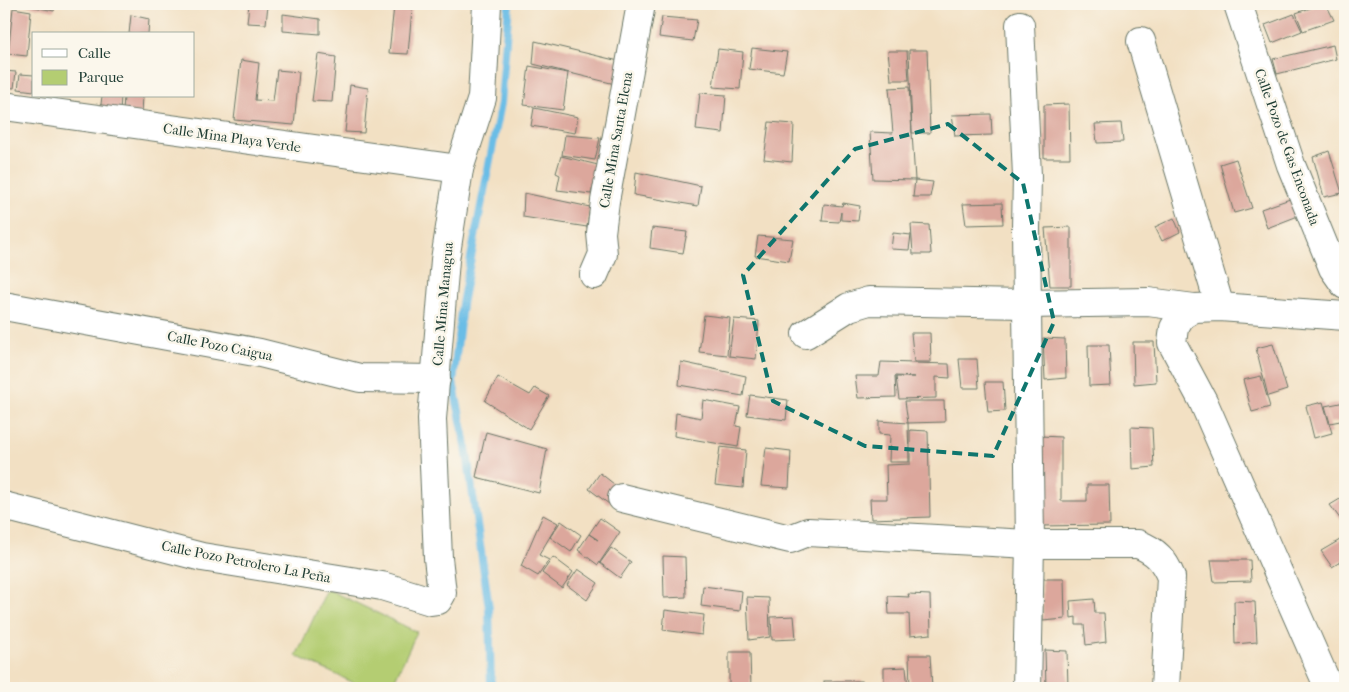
<svg xmlns="http://www.w3.org/2000/svg" width="1349" height="692" font-family="'IM FELL French Canon',serif">
<style>
.green{fill:#b4cd72;stroke:#6a8553}
.lines{fill:none;stroke-linecap:round;stroke-linejoin:round}
.stream{stroke:#6abde6;stroke-width:8}
.building{fill:#dca79c}
.street-casing{stroke:#697666;stroke-width:30}
.street{stroke:#fff;stroke-width:28}
.marked{fill:none;stroke:#0f766e;stroke-width:4;stroke-dasharray:10 6;stroke-linejoin:round}
.labels{text-anchor:middle;dominant-baseline:central;stroke-width:5;stroke-linejoin:round;paint-order:stroke}
.street-label{font-size:14px;fill:#1f3d34;stroke:#fbf7ec}
</style>
<rect width="100%" height="100%" fill="#fbf7ec"/>
<filter id="ink" filterUnits="userSpaceOnUse"><feTurbulence type="fractalNoise" baseFrequency=".02" numOctaves="2"/><feDisplacementMap in="SourceGraphic" scale="10" xChannelSelector="R" yChannelSelector="G"/><feConvolveMatrix kernelMatrix="1 2 1 2 8 2 1 2 1" color-interpolation-filters="sRGB"/></filter>
<filter id="wash" filterUnits="userSpaceOnUse"><feTurbulence type="fractalNoise" baseFrequency=".0096" numOctaves="4" result="noise"/><feDisplacementMap in="SourceGraphic" scale="20" xChannelSelector="R" yChannelSelector="G"/><feGaussianBlur stdDeviation="1.12" result="paint"/><feColorMatrix in="noise" values="0 0 0 0 0 0 0 0 0 0 0 0 0 0 0 0 0 1.4 0 .05"/><feComposite in="paint" operator="in"/></filter>
<g filter="url(#wash)">
<rect width="100%" height="100%" fill="#f2e0c3"/>
<polygon class="green" points="327,589 417,632 391,688 365,688 296,656"/>
<g class="lines">
<polyline class="stream" points="491,688 489,608 465,440 453,382 462,304 501,103 509,4"/>
</g>
<g id="blocks">
<g class="building">
<polygon points="20,4 56,4 54,11"/>
<polygon points="249,4 268,4 266,24 247,23"/>
<polygon points="1322,4 1326,4 1334,20 1303,31 1296,13"/>
<polygon points="394,6 412,9 408,54 389,53"/>
<polygon points="13,8 31,11 27,56 8,54"/>
<polygon points="283,14 320,19 320,34 283,31"/>
<polygon points="1294,14 1302,31 1272,43 1265,25"/>
<polygon points="131,15 149,19 148,34 129,34"/>
<polygon points="662,17 697,20 693,41 659,37"/>
<polygon points="535,41 623,62 619,85 533,64"/>
<polygon points="1333,45 1336,59 1277,74 1273,59"/>
<polygon points="752,48 787,52 783,73 749,69"/>
<polygon points="718,49 743,52 740,89 713,87"/>
<polygon points="909,50 927,50 930,133 912,133 915,180 873,179 870,132 893,133 889,88 909,87 912,133"/>
<polygon points="888,51 907,51 909,80 891,80"/>
<polygon points="318,54 336,57 332,102 312,101"/>
<polygon points="241,60 259,63 255,100 273,101 277,70 299,72 294,125 234,120"/>
<polygon points="529,66 568,73 563,110 524,105"/>
<polygon points="4,71 16,72 14,88 4,87"/>
<polygon points="20,74 34,75 34,91 18,89"/>
<polygon points="350,85 368,88 364,133 345,132"/>
<polygon points="700,93 726,95 723,133 696,130"/>
<polygon points="102,96 121,96 120,113 100,112"/>
<polygon points="124,96 143,96 142,113 123,112"/>
<polygon points="1069,104 1070,158 1044,158 1044,105"/>
<polygon points="534,108 578,117 575,133 531,126"/>
<polygon points="991,114 992,135 955,136 952,115"/>
<polygon points="769,122 794,124 792,162 764,159"/>
<polygon points="1121,123 1123,142 1097,143 1095,124"/>
<polygon points="565,135 600,138 595,160 562,155"/>
<polygon points="1329,151 1342,193 1324,197 1313,157"/>
<polygon points="561,156 598,165 591,194 557,190 560,175 556,173"/>
<polygon points="1236,159 1252,208 1234,213 1220,164"/>
<polygon points="636,172 701,186 698,206 634,195"/>
<polygon points="915,180 933,182 930,197 913,197"/>
<polygon points="524,193 590,207 587,227 523,217"/>
<polygon points="1290,199 1298,216 1267,228 1261,209"/>
<polygon points="843,203 860,206 858,221 841,220 841,212 839,222 822,221 824,204 842,206"/>
<polygon points="1002,203 1003,224 966,225 963,204"/>
<polygon points="1174,218 1180,232 1162,241 1155,227"/>
<polygon points="911,224 929,225 931,254 913,254"/>
<polygon points="1071,227 1071,286 1050,286 1045,228"/>
<polygon points="652,228 687,232 683,253 650,248"/>
<polygon points="893,233 911,235 909,250 891,249"/>
<polygon points="758,236 793,239 789,261 755,256"/>
<polygon points="704,315 730,318 727,355 699,352"/>
<polygon points="734,319 759,321 756,359 729,356"/>
<polygon points="911,333 930,333 931,362 914,362"/>
<polygon points="1043,338 1065,339 1066,378 1045,380"/>
<polygon points="1133,342 1154,342 1156,382 1134,384"/>
<polygon points="1273,344 1287,390 1268,396 1256,348"/>
<polygon points="1088,345 1109,345 1111,385 1089,386"/>
<polygon points="959,359 977,359 979,388 962,388"/>
<polygon points="681,362 746,376 743,396 679,385"/>
<polygon points="881,362 949,364 950,378 936,377 936,398 899,399 896,377 915,377 895,376 896,397 858,398 855,376 879,376"/>
<polygon points="1261,376 1270,407 1252,412 1243,380"/>
<polygon points="498,377 530,395 535,388 549,396 529,429 485,401"/>
<polygon points="985,382 1003,382 1005,411 988,412"/>
<polygon points="750,395 788,400 786,420 747,415"/>
<polygon points="703,400 740,407 736,426 741,427 738,447 674,436 676,413 701,418"/>
<polygon points="905,401 944,401 945,422 908,423"/>
<polygon points="1323,402 1332,433 1314,438 1306,406"/>
<polygon points="1345,402 1345,420 1330,423 1325,406"/>
<polygon points="879,421 908,423 909,462 889,462 890,435 879,434"/>
<polygon points="1131,427 1152,428 1154,467 1132,469"/>
<polygon points="910,430 928,431 930,517 871,519 870,499 887,499 886,465 910,464"/>
<polygon points="486,432 547,449 539,493 476,477"/>
<polygon points="1040,436 1061,437 1061,501 1087,501 1087,485 1109,485 1110,525 1039,526"/>
<polygon points="720,447 746,450 743,488 715,485"/>
<polygon points="766,448 791,451 789,488 761,486"/>
<polygon points="600,473 619,488 609,504 589,489"/>
<polygon points="1345,496 1345,518 1341,520 1330,505"/>
<polygon points="543,515 558,523 539,555 549,560 538,576 521,566"/>
<polygon points="600,518 620,532 598,565 578,550 589,534 598,540 589,534"/>
<polygon points="561,521 581,535 571,552 550,537"/>
<polygon points="1345,537 1345,559 1332,567 1321,551"/>
<polygon points="611,548 631,562 620,578 600,563"/>
<polygon points="663,556 685,557 686,597 664,598"/>
<polygon points="553,557 573,572 562,588 542,573"/>
<polygon points="1211,560 1250,560 1251,581 1214,582"/>
<polygon points="578,569 598,583 587,600 567,585"/>
<polygon points="1042,579 1064,579 1065,619 1043,621"/>
<polygon points="703,586 742,591 740,611 701,606"/>
<polygon points="908,594 930,595 931,634 910,636 909,614 889,614 888,596 909,597"/>
<polygon points="747,597 769,598 770,637 749,640"/>
<polygon points="1094,599 1095,613 1104,613 1106,642 1086,645 1084,625 1076,625 1076,617 1071,618 1070,601"/>
<polygon points="1234,601 1255,602 1257,642 1235,644"/>
<polygon points="665,610 704,615 702,635 663,630"/>
<polygon points="794,616 796,639 772,640 771,617"/>
<polygon points="1045,650 1067,651 1068,688 1046,688"/>
<polygon points="729,652 750,652 751,688 729,688"/>
<polygon points="909,655 930,655 932,688 910,688"/>
<polygon points="906,667 908,688 884,688 884,668"/>
<rect x="824" y="681" width="38" height="7"/>
</g>
</g>
</g>
<g filter="url(#ink)">
<use href="#blocks" fill-opacity="0" stroke="#697666" stroke-width="1"/>
<g class="lines">
<g class="street-casing">
<g id="street">
<polyline points="1238,4 1291,165 1333,268 1345,285"/>
<polyline points="1020,25 1027,176 1026,228 1030,544 1027,688"/>
<polyline points="1141,41 1220,307"/>
<polyline points="4,106 459,169"/>
<polyline points="594,275 603,254 601,233 605,201 641,4"/>
<polyline points="4,306 260,353 360,378 436,379"/>
<polyline points="806,334 849,307 869,301 1027,304 1148,302 1194,308"/>
<path d="M622,498L790,539L808,532L1030,544H1138C1156,551 1164,560 1171,577L1165,688"/>
<polyline points="4,506 202,557 382,586 431,601 438,600 442,593 438,558 432,419 445,260 459,169 482,98 487,4"/>
<polyline points="1329,688 1203,401 1172,343 1174,328 1181,316 1194,308 1220,307 1345,316"/>
</g>
</g>
<use href="#street" class="street"/>
</g>
</g>
<path class="marked" d="M948,124L1023,183L1054,322L993,456L865,446L773,401L743,275L855,149Z"/>
<g class="labels">
<g class="street-label">
<text transform="translate(232 138) rotate(8)">Calle Mina Playa Verde</text>
<text transform="translate(616 140) rotate(-80)">Calle Mina Santa Elena</text>
<text transform="translate(1287 147) rotate(70)">Calle Pozo de Gas Enconada</text>
<text transform="translate(443 304) rotate(-85)">Calle Mina Managua</text>
<text transform="translate(220 346) rotate(11)">Calle Pozo Caigua</text>
<text transform="translate(246 562) rotate(11)">Calle Pozo Petrolero La Peña</text>
</g>
</g>
<rect width="1349" height="692" fill="none" stroke="#fbf7ec" stroke-width="20"/>
<rect x="32" y="32" width="162" height="65" fill="#fbf7ec" stroke="#a3ada2"/>
<rect x="42" y="49" width="25" height="8" fill="#ffffff" stroke="#a3ada2"/>
<text x="78" y="58" font-size="15" fill="#1f3d34">Calle</text>
<rect x="42" y="70" width="25" height="15" fill="#b4cd72" stroke="#a3ada2"/>
<text x="78" y="82" font-size="15" fill="#1f3d34">Parque</text>
</svg>
